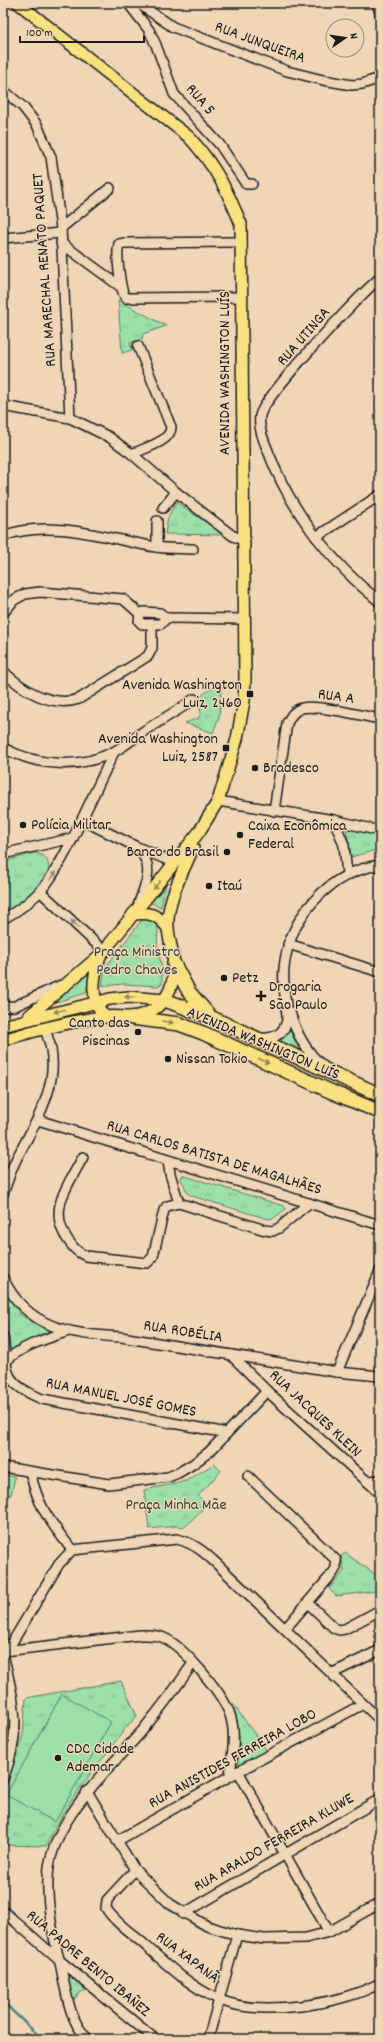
<svg xmlns="http://www.w3.org/2000/svg" width="383" height="2042" font-family="Dekko,sans-serif">
<style>
.grass{fill:url(#grass-tufts);stroke:#5c7e63}
.pitch{fill:#9bdfaa;stroke:#5c7e63}
.lines{fill:none;stroke-linecap:round;stroke-linejoin:round}
.stream{stroke:#55828e;stroke-width:2.5}
.minor-casing{stroke:#1c1c1c;stroke-width:12}
.major-casing{stroke:#1c1c1c;stroke-width:14}
.highway-casing{stroke:#1c1c1c;stroke-width:16}
.minor{stroke:#efd6b7;stroke-width:9}
.major{stroke:#fae180;stroke-width:11}
.highway{stroke:#fae180;stroke-width:13}
.oneway{fill:#908271}
.oneway2{fill:#968853}
.poi-dot{fill:#1c1c1c;stroke:#efd6b7;stroke-width:1.5}
.labels{text-anchor:middle;dominant-baseline:central;stroke-width:3;stroke-linejoin:round;paint-order:stroke}
.street-label{font-size:16px;fill:#1c1c1c;stroke:#efd6b7}
.poi-label{font-size:16px;fill:#1c1c1c;stroke:#efd6b7;text-anchor:start}
.park-label{font-size:16px;fill:#354338;stroke:#efd6b7}
</style>
<defs>
<pattern id="grass-tufts" width="24" height="20" patternUnits="userSpaceOnUse"><rect width="24" height="20" fill="#9bdfaa"/><path d="M3 7l-1-3M5 7V3M7 7l1-3M15 17l-1-3M17 17v-4M19 17l1-3" fill="none" stroke="#85bf92"/></pattern>
</defs>
<rect width="100%" height="100%" fill="#efd6b7"/>
<filter id="ink" filterUnits="userSpaceOnUse"><feTurbulence type="fractalNoise" baseFrequency=".025" numOctaves="2"/><feDisplacementMap in="SourceGraphic" scale="8" xChannelSelector="R" yChannelSelector="G"/><feConvolveMatrix kernelMatrix="1 2 1 2 8 2 1 2 1" color-interpolation-filters="sRGB"/></filter>
<g filter="url(#ink)">
<g class="grass">
<polygon points="118,300 166,326 143,334 142,339 130,343 132,350 122,353"/>
<polygon points="176,502 225,535 165,534 168,517"/>
<polygon points="222,681 219,717 213,733 185,723 199,718 201,713 198,698"/>
<polygon points="346,827 380,835 380,849 351,857"/>
<path d="M34,853C47,854 49,861 49,873L33,894L3,915V862Z"/>
<polygon points="166,885 161,907 151,903"/>
<polygon points="148,918 156,923 158,928 157,946 162,968 162,984 157,986 124,984 102,986 105,968 141,921"/>
<polygon points="86,974 89,976 86,993 56,1002 57,999"/>
<polygon points="290,1031 300,1051 281,1041"/>
<polygon points="182,1175 284,1206 286,1209 274,1218 268,1219 195,1197 188,1194 181,1179"/>
<polygon points="3,1290 21,1315 51,1333 9,1356 8,1332"/>
<polygon points="214,1464 221,1471 198,1496 207,1504 185,1527 176,1526 149,1529 144,1490 186,1481"/>
<polygon points="345,1553 378,1576 380,1575 380,1594 377,1591 336,1596 329,1589 344,1571 341,1556"/>
<path d="M121,1681L137,1716L128,1725C99,1764 66,1801 46,1846L3,1845V1794L23,1735L26,1698Z"/>
<path d="M233,1704L267,1751L237,1767C242,1740 238,1729 233,1704Z"/>
<polygon points="67,1974 86,1990 79,1993 73,2001"/>
</g>
<g class="pitch">
<polygon points="3,1475 15,1477 11,1495 3,1493"/>
<polygon points="62,1694 111,1722 55,1822 6,1795"/>
</g>
<g class="lines">
<polyline class="stream" points="3,2002 42,2039"/>
<g class="minor-casing">
<g id="minor">
<polyline points="128,3 149,30 156,45 174,94 220,145 246,184 252,184"/>
<polyline points="138,3 173,27 287,71 323,80 352,85 362,84 380,78"/>
<polyline points="377,3 380,13"/>
<polyline points="3,90 23,107 37,125 51,157 61,228 70,418"/>
<polyline points="61,228 110,188"/>
<polyline points="3,238 61,233"/>
<path d="M234,242L125,243L119,244C116,253 120,292 126,298L237,297"/>
<polyline points="61,243 121,287"/>
<path d="M380,278C360,294 263,397 260,416C258,428 264,441 268,451C290,510 331,563 380,602"/>
<polyline points="3,406 70,418 109,437 132,454 176,492 233,536 243,540"/>
<path d="M132,454C144,448 171,442 171,427L138,346"/>
<polyline points="163,508 176,492"/>
<path d="M3,536C50,518 109,539 156,547C168,549 181,548 193,549"/>
<polyline points="316,537 380,495"/>
<polyline points="157,547 157,521"/>
<polygon points="143,612 160,613 166,618 161,624 142,624 139,621 140,614"/>
<polyline points="3,613 14,600 25,594 40,592 123,599 140,614"/>
<polyline points="166,618 244,619"/>
<path d="M3,671C22,690 52,708 79,699L148,656L152,648V624"/>
<path d="M3,748C38,766 80,770 115,751C126,745 136,736 147,729C163,719 179,710 194,699"/>
<polyline points="218,801 334,820 380,831"/>
<path d="M274,811L287,723C291,716 293,711 302,708C316,704 363,716 380,719"/>
<polyline points="82,820 137,847 175,863"/>
<polyline points="334,820 344,845 347,874"/>
<polyline points="73,838 114,752"/>
<path d="M138,848C156,869 145,883 138,906"/>
<path d="M3,854L73,838C54,876 42,898 3,919"/>
<polyline points="41,892 104,951"/>
<polyline points="288,944 380,972"/>
<polyline points="3,1007 15,1006 61,985"/>
<path d="M290,1012C296,1033 306,1052 323,1066"/>
<path d="M259,1038C273,1039 284,1035 287,1020C287,1003 282,985 284,968C289,917 329,872 380,865"/>
<polyline points="38,1120 380,1225"/>
<path d="M83,1157C69,1184 48,1208 66,1237C72,1246 76,1252 86,1256L147,1263L153,1257L164,1210L167,1206L179,1203"/>
<polyline points="168,1161 170,1174 179,1203 265,1230 273,1231 279,1228 309,1203"/>
<path d="M3,1194C8,1180 12,1166 19,1154C40,1114 66,1074 44,1028"/>
<path d="M3,1278C27,1329 70,1334 121,1337L337,1372L380,1376"/>
<path d="M3,1337C5,1347 5,1364 8,1372C12,1386 30,1394 42,1399L227,1433"/>
<polyline points="231,1355 267,1391 380,1493"/>
<path d="M4,1363C20,1346 48,1338 69,1331"/>
<polyline points="337,1372 380,1271"/>
<polyline points="3,1467 109,1484 168,1477 178,1473 193,1464 209,1452 267,1391"/>
<path d="M30,1472C39,1509 50,1521 72,1550"/>
<polyline points="248,1476 336,1560 336,1568 333,1573 286,1628"/>
<polyline points="367,1481 380,1480"/>
<polyline points="308,1603 334,1628 339,1630 345,1629 380,1610"/>
<path d="M4,1651L140,1635C148,1635 156,1634 164,1638C183,1646 221,1692 229,1712C237,1732 232,1755 230,1776"/>
<path d="M7,1651L59,1564L72,1550L177,1539C194,1543 204,1552 217,1564L380,1720"/>
<path d="M3,1653C14,1704 23,1728 3,1779"/>
<polyline points="333,1673 380,1650"/>
<polyline points="238,1771 329,1932"/>
<polyline points="87,1791 135,1870 170,1904 207,1926 237,1935 264,1939 306,1938 329,1932 380,1903"/>
<polyline points="117,1841 230,1776 363,1704"/>
<path d="M135,1870L107,1900L106,1908C115,1923 133,1934 146,1946C168,1966 191,1987 218,1999C259,2018 343,2004 380,1983"/>
<polyline points="3,1911 59,1960 155,2039"/>
<polyline points="183,1914 380,1799"/>
<path d="M88,2039C68,2020 66,1989 60,1963C53,1936 45,1895 49,1867C57,1815 109,1769 142,1731C160,1709 177,1687 193,1663"/>
<polyline points="208,2039 237,1935"/>
</g>
</g>
<g class="major-casing">
<g id="major">
<path d="M18,3L189,137C216,167 226,188 241,224L245,679L244,701L237,739L218,801L199,832L100,956C93,977 89,999 105,1017"/>
<path d="M133,914C149,912 157,914 167,927"/>
<polyline points="29,1016 99,956"/>
<polyline points="3,1026 110,999 128,997 165,1000"/>
<path d="M3,1040C36,1030 70,1021 104,1017C122,1015 134,1021 151,1011C168,1002 175,982 174,964C173,952 169,940 168,928C166,901 183,872 193,848"/>
</g>
</g>
<g class="highway-casing">
<g id="highway">
<polyline points="174,964 189,992 208,1014"/>
<polyline points="165,1000 210,1017 380,1095"/>
<polyline points="132,1018 179,1024 203,1033 332,1092 380,1112"/>
</g>
</g>
<use href="#minor" class="minor"/>
<use href="#major" class="major"/>
<use href="#highway" class="highway"/>
</g>
<defs><path id="oneway-solid" d="M-6-.8H1V-3.2L6.5 0L1 3.2V.8H-6Z"/></defs>
<g class="oneway">
<use href="#oneway-solid" transform="translate(53 876) rotate(-55)"/>
<use href="#oneway-solid" transform="translate(75 924) rotate(-137)"/>
</g>
<g class="oneway2">
<use href="#oneway-solid" transform="translate(157 885) rotate(129)"/>
<use href="#oneway-solid" transform="translate(130 997) rotate(-180)"/>
<use href="#oneway-solid" transform="translate(59 1011) rotate(166)"/>
<use href="#oneway-solid" transform="translate(168 1022) rotate(10)"/>
<use href="#oneway-solid" transform="translate(264 1061) rotate(24)"/>
</g>
</g>
<g class="poi-dot">
<rect x="246" y="690" width="8" height="8" rx="2"/>
<rect x="222" y="744" width="8" height="8" rx="2"/>
<circle cx="255" cy="768" r="4"/>
<circle cx="23" cy="825" r="4"/>
<circle cx="240" cy="835" r="4"/>
<circle cx="227" cy="852" r="4"/>
<circle cx="209" cy="886" r="4"/>
<circle cx="224" cy="978" r="4"/>
<path d="M259 990h4v4h4v4h-4v4h-4v-4h-4v-4h4z"/>
<circle cx="138" cy="1032" r="4"/>
<circle cx="168" cy="1059" r="4"/>
<circle cx="58" cy="1758" r="4"/>
</g>
<g class="labels">
<g class="street-label">
<text transform="translate(260 43) rotate(20)">RUA JUNQUEIRA</text>
<text transform="translate(200 100) rotate(49)">RUA 5</text>
<text transform="translate(45 270) rotate(-94)">RUA MARECHAL RENATO PAQUET</text>
<text transform="translate(304 337) rotate(-49)">RUA UTINGA</text>
<text transform="translate(225 373) rotate(-90)">AVENIDA WASHINGTON LUÍS</text>
<text transform="translate(336 697) rotate(8)">RUA A</text>
<text transform="translate(263 1044) rotate(23)">AVENIDA WASHINGTON LUÍS</text>
<text transform="translate(214 1158) rotate(17)">RUA CARLOS BATISTA DE MAGALHÃES</text>
<text transform="translate(183 1332) rotate(9)">RUA ROBÉLIA</text>
<text transform="translate(121 1398) rotate(11)">RUA MANUEL JOSÉ GOMES</text>
<text transform="translate(315 1414) rotate(43)">RUA JACQUES KLEIN</text>
<text transform="translate(233 1759) rotate(-29)">RUA ANISTIDES FERREIRA LOBO</text>
<text transform="translate(274 1843) rotate(-30)">RUA ARALDO FERREIRA KLUWE</text>
<text transform="translate(187 1958) rotate(37)">RUA XAPANÃ</text>
<text transform="translate(88 1964) rotate(40)">RUA PADRE BENTO IBAÑEZ</text>
</g>
<g class="poi-label">
<text x="242" y="685" text-anchor="end">Avenida Washington<tspan x="242" dy="18">Luiz, 2460</tspan></text>
<text x="218" y="739" text-anchor="end">Avenida Washington<tspan x="218" dy="18">Luiz, 2587</tspan></text>
<text x="263" y="768">Bradesco</text>
<text x="31" y="825">Polícia Militar</text>
<text x="248" y="826">Caixa Econômica<tspan x="248" dy="18">Federal</tspan></text>
<text x="219" y="852" text-anchor="end">Banco do Brasil</text>
<text x="217" y="886">Itaú</text>
<text x="232" y="978">Petz</text>
<text x="269" y="987">Drogaria<tspan x="269" dy="18">São Paulo</tspan></text>
<text x="130" y="1023" text-anchor="end">Canto das<tspan x="130" dy="18">Piscinas</tspan></text>
<text x="176" y="1059">Nissan Tokio</text>
<text x="66" y="1749">CDC Cidade<tspan x="66" dy="18">Ademar</tspan></text>
</g>
<g class="park-label">
<text x="137" y="952">Praça Ministro<tspan x="137" dy="18">Pedro Chaves</tspan></text>
<text x="176" y="1505">Praça Minha Mãe</text>
</g>
</g>
<rect width="383" height="2042" fill="none" stroke="#efd6b7" stroke-width="16"/>
<rect x="8" y="8" width="367" height="2026" fill="none" stroke="#1c1c1c" stroke-width="1.5" filter="url(#ink)"/>
<g transform="translate(345 38) rotate(77)"><circle r="19" fill="#efd6b7" stroke="#9b8c79"/>
<path d="M0-3L7 15L0 10L-7 15Z" fill="#1c1c1c"/>
<text y="-6" font-size="11" font-weight="bold" text-anchor="middle" fill="#1c1c1c">N</text>
</g>
<path d="M20 36v6h124v-6" fill="none" stroke="#1c1c1c" stroke-width="2"/>
<text x="26" y="36" font-size="12" fill="#1c1c1c" stroke="#efd6b7" stroke-width="3" paint-order="stroke">100 m</text>
</svg>
